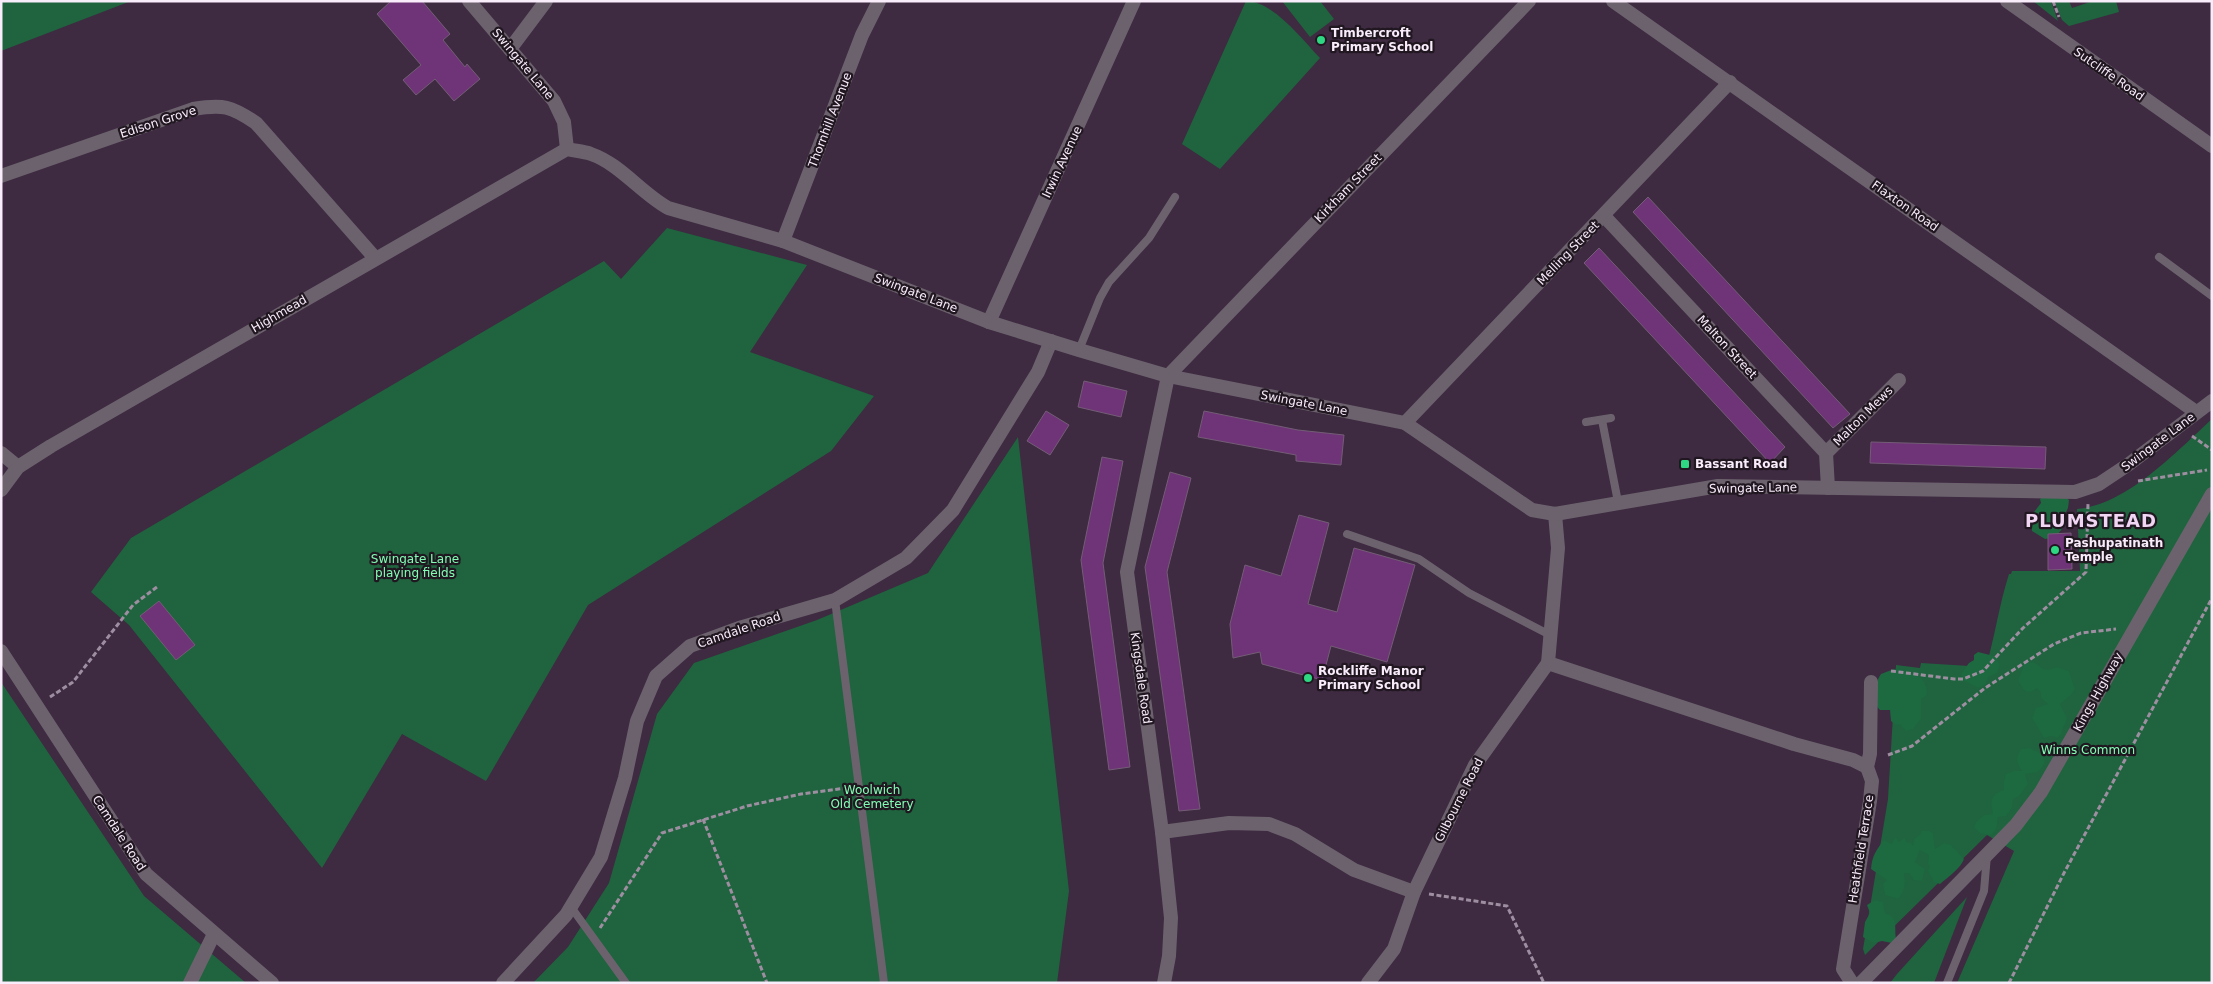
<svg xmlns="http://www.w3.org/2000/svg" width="2213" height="984" font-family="'DejaVu Sans',sans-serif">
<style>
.green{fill:#1f643e}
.forest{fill:#1d6940}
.building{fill:#6f3477;stroke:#735d76}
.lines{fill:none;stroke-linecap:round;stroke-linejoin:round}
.path{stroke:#9e8ea1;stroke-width:3;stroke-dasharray:5 2.5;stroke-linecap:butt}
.service{stroke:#6c626d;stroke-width:8}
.minor{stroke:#6c626d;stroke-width:14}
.tertiary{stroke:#6c626d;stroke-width:14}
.poi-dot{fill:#2ed883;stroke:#201721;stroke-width:2}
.labels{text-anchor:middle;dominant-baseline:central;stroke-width:4.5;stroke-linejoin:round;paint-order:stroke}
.poi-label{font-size:12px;font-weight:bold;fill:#f9ecfb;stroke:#201721;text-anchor:start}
.street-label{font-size:12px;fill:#f9ecfb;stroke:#201721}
.park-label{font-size:12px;fill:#81feb3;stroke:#201721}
.district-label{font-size:18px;font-weight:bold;letter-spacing:1px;fill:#f0d6f3;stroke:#201721}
</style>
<rect width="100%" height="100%" fill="#3e2a41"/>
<g class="green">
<polygon points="1,1 131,1 1,51"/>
<path d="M1246,1C1273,1 1302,39 1320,58L1220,169L1182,144Z"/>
<polygon points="1282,1 1320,1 1334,19 1310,37"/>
<polygon points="2033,1 2051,1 2058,21"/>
<polygon points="2054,1 2069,1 2072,8 2093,1 2116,1 2119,12 2069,26 2062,20"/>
<polygon points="667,228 807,265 750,352 874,396 831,451 588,605 486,781 402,734 322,868 129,625 91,592 131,538 604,261 621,279"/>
<path d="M2212,419V983H1957L2014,851L1987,835L1865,955L1863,949L1888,799L1896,665L1920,668L1921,663L1986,667C1995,636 1999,605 2009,574H2011L2012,571H2080L2077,509C2127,505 2177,451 2212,419Z"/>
<polygon points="1018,437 1069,891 1057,983 533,983 568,947 609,883 657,714 694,663 817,620 928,573"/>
<polygon points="1,682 144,896 246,983 1,983"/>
<polygon points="1967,897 1934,983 1890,983 1897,974"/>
</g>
<g class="forest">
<path d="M2043,496H2064L2069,500L2068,508L2063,518L2065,522C2062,532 2055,538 2045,539L2032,531V526L2036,521L2031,516L2041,503L2040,499Z"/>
<polygon points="1978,652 1994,656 2000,665 1997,673 1988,677 1986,684 1979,688 1964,681 1961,674 1969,663 1974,660 1974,655"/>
<path d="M2034,662L2043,669L2048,670L2057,667L2069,671L2075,689L2071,695L2060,704L2067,718L2061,734L2058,738L2052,736L2044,738L2032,718L2036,708L2048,704L2041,698V693L2037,688C2026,696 2023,690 2018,680L2025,663Z"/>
<path d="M1894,669C1910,673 1927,673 1927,695L1921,699V719L1913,729L1906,731L1900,724L1896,725L1891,721L1890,710H1880C1870,699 1874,685 1881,674Z"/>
<path d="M2029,748L2042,754L2045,762C2039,774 2036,772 2025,774L2028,784L2019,796L2013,799L2012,808L2006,816L1998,817C1996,825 1999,829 1990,835L1980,833L1974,827L1976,822L1984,815L1993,814C1990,802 1990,794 2004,790V781L2006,774L2014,771H2022C2016,762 2015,759 2021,749Z"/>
<path d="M1921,831H1929L1933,833L1935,849L1944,843L1951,845L1964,859C1961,868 1948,877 1940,884L1934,882L1928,871L1930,866L1928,864L1929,855L1920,850L1915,862L1925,869L1922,881L1914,880L1909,873H1904C1906,883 1905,891 1898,899L1885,895L1883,884L1887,880L1871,869C1872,856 1876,850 1884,840L1892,844L1895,837L1899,842L1905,838L1906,842L1911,843L1913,846L1914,839L1921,834Z"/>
<path d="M1875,900L1883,902L1885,913C1899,918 1894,927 1896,939L1892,943L1882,941L1874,943L1863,937L1865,922L1870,913L1867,905Z"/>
</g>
<g class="building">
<polygon points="391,1 422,1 450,34 443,40 465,67 467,64 480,79 454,101 435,79 416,95 403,80 421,65 377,14"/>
<polygon points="1648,197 1850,414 1833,428 1633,212"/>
<polygon points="1599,248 1785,447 1770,463 1584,263"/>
<polygon points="1084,381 1127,391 1121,417 1078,407"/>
<polygon points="1046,411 1069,425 1050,455 1027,441"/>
<polygon points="1204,411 1298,430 1344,435 1341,465 1296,461 1296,455 1198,437"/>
<polygon points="1871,442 2046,447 2045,469 1870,463"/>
<polygon points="1102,457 1123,461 1103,563 1130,767 1109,770 1081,560"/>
<polygon points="1170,472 1191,478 1167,572 1200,809 1179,811 1145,567"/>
<polygon points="1299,515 1329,523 1308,604 1337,612 1354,548 1415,565 1387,662 1331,646 1322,680 1262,664 1260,652 1233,658 1230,624 1245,565 1281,576"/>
<polygon points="2071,533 2072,569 2048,570 2048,534"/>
<polygon points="159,601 195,645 176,660 140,616"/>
</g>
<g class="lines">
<g class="path">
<polyline points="2053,1 2059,17"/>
<polyline points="2192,436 2212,450"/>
<polyline points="2138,481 2207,470"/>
<polyline points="1891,671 1954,679 1963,679 1983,671 2023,628 2086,572 2088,504"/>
<polyline points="50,697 73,682 133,605 157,587"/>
<polyline points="1888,755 1912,746 1985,688 2054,644 2081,633 2116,629"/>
<polyline points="703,819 767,983"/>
<polyline points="1429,894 1507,906 1544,983"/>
<polyline points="600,928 662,833 747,806 801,794 846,788"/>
<polyline points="2009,983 2064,873 2212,598"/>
</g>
<g class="service">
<polyline points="2159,257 2212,296"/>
<polyline points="1079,350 1100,298 1109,282 1149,238 1175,197"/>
<polyline points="1602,420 1618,502"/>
<polyline points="1586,422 1611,418"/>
<polyline points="1347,534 1419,559 1469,593 1550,635"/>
<polyline points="835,600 884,983"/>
<polyline points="571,907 626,983"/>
<polyline points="1947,983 1984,891 1987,855"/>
</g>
<g class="minor">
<polyline points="469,1 554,101 564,122 567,149"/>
<polyline points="1613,1 2196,412"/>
<polyline points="2007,1 2212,146"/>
<polyline points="510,49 546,1"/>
<polyline points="1604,216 1826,453 1828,488"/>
<polyline points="989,322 1134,1"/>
<polyline points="1405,423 1730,82"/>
<polyline points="1,453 18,467"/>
<polyline points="1826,453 1899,380"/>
<polyline points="1555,514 1558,548 1548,663 1794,744 1853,760 1867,767"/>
<polyline points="1,651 146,874 272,983"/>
<polyline points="1162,832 1229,823 1269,824 1295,834 1354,870 1414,892"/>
<polyline points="190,983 214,934"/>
<polyline points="503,983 566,915 601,857 625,778 637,721 656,676 690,646 739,628 835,600 906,558 953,510 1038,372 1051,341"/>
<polyline points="1164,983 1169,956 1171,918 1162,832 1127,572 1168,376 1529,1"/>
<polyline points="1368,983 1394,949 1414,892 1475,765 1548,663"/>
<polyline points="1852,983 1843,969 1870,801 1872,781 1867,767 1870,754 1871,682"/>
</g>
<g class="tertiary">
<path d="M1,176L193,109C223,104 231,106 256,123L375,258"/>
<polyline points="783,241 862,35 879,1"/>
<path d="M1,490L18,467L51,446L567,149C575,151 583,151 591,154C620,164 641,193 668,208L783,241L989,322L1079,350L1168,376L1405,423L1532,510L1555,514L1718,486L2075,492L2099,484L2129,464L2212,401"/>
<polyline points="1861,983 2016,825 2041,792 2212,494"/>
</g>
</g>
<g class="poi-dot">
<circle cx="1321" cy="40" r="5"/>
<rect x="1680" y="459" width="10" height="10" rx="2.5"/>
<circle cx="2055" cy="550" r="5"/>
<circle cx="1308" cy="678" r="5"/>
</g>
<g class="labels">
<g class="poi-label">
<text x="1331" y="33">Timbercroft<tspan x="1331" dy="14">Primary School</tspan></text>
<text x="1695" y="464">Bassant Road</text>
<text x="2065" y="543">Pashupatinath<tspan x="2065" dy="14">Temple</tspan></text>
<text x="1318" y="671">Rockliffe Manor<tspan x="1318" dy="14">Primary School</tspan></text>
</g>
<g class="street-label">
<text transform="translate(523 64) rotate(50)">Swingate Lane</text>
<text transform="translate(2109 74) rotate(35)">Sutcliffe Road</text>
<text transform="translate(830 120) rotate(-69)">Thornhill Avenue</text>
<text transform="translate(158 122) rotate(-18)">Edison Grove</text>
<text transform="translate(1062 162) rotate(-65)">Irwin Avenue</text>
<text transform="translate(1348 188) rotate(-46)">Kirkham Street</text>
<text transform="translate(1905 206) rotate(35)">Flaxton Road</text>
<text transform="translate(1568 253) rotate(-46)">Melling Street</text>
<text transform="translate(916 293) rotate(21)">Swingate Lane</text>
<text transform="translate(279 314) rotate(-30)">Highmead</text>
<text transform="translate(1727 347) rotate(47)">Malton Street</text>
<text transform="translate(1304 403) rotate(11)">Swingate Lane</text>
<text transform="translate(1863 416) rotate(-45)">Malton Mews</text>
<text transform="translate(2158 442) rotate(-37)">Swingate Lane</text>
<text transform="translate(1753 488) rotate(-1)">Swingate Lane</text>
<text transform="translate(739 630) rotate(-19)">Camdale Road</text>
<text transform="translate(1141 678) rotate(82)">Kingsdale Road</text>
<text transform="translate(2098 692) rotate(-61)">Kings Highway</text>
<text transform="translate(1459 800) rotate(-63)">Gilbourne Road</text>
<text transform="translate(119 833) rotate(57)">Camdale Road</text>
<text transform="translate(1861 849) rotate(-81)">Heathfield Terrace</text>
</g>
<g class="park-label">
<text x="415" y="559">Swingate Lane<tspan x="415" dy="14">playing fields</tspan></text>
<text x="2088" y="750">Winns Common</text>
<text x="872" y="790">Woolwich<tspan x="872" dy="14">Old Cemetery</tspan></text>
</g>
<g class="district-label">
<text x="2091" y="520">PLUMSTEAD</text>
</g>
</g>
<rect width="2213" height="984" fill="none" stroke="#f9ecfb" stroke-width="5"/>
</svg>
